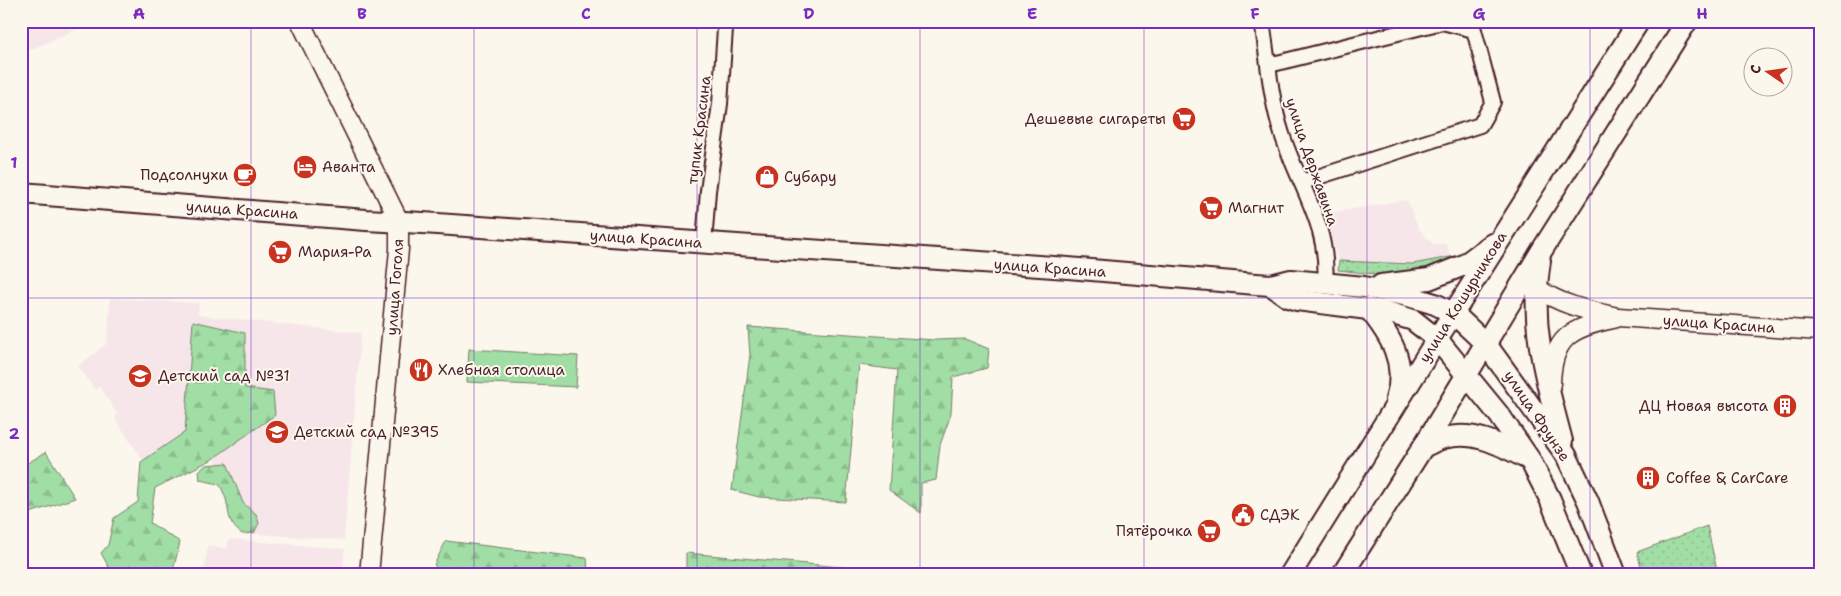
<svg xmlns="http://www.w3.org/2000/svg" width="1841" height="596" font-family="'Shantell Sans',sans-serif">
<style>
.built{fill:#f6e6ea}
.grass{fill:url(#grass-dots);stroke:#767e68}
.forest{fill:url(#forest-firs);stroke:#767e68}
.park{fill:#a1dea5;stroke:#767e68}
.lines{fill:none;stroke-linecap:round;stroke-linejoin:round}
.minor-casing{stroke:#4a1f2b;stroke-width:18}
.tertiary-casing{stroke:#4a1f2b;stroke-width:21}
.secondary-casing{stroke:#4a1f2b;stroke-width:24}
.minor{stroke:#fbf7ec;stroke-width:14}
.tertiary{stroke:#fbf7ec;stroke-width:18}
.secondary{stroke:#fbf7ec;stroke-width:20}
.grid{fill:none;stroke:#7b2cbf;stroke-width:1;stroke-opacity:0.55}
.labels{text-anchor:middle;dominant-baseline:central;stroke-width:4;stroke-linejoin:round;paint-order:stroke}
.poi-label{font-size:15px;fill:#4a1f2b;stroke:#fbf7ec;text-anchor:start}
.street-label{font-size:15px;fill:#4a1f2b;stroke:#fbf7ec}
.neatline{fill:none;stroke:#7b2cbf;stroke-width:2}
.grid-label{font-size:16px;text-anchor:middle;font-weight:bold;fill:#7b2cbf}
</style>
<defs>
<pattern id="grass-dots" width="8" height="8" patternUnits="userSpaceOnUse" patternTransform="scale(1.25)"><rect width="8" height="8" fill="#a1dea5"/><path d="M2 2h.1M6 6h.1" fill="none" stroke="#8cbe8e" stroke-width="1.8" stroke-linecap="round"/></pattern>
<pattern id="forest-firs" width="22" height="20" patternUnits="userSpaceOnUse" patternTransform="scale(1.25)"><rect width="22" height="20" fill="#a1dea5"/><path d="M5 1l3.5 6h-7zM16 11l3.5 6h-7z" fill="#8cbe8e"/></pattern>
</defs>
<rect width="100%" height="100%" fill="#fbf7ec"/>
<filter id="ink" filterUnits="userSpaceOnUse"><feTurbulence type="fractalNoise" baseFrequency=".02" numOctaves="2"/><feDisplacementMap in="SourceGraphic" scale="10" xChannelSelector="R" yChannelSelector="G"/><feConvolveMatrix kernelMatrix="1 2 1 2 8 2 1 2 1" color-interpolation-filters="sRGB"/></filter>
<g filter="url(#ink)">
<g class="built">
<polygon points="21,21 95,21 21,54"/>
<polygon points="1407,200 1419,229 1433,244 1447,244 1450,257 1413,264 1339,261 1322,214"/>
<polygon points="110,298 199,303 198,315 361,333 344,540 245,533 223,477 212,452 145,463 115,419 117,414 100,387 95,390 78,366 106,344 108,333"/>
<polygon points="229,539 345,549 342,575 203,575 208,545 227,549"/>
<polygon points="486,562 701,575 485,575"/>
</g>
<g class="grass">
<path d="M1455,256C1425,283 1375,274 1338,270L1339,261L1413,264Z"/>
<polygon points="1707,526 1718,575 1643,575 1637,552"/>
</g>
<g class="forest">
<polygon points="193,321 245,333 245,388 273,392 275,415 211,460 155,488 150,523 180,542 172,575 113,575 101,553 108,545 114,518 138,502 141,462 185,432"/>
<polygon points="748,327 935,340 965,339 989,349 987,368 953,377 951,414 940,445 936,480 921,483 921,513 889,490 897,370 859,365 846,502 759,497 732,490 750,355"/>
<polygon points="46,452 75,498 21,516 21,467"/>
<path d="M227,463L243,503L256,514L259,523L254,533L242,534C227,522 230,516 226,499C224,494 222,488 219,484L200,480L199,471L206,465Z"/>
<polygon points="446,541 587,558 588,575 445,575 434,565"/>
<polygon points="686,553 863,569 867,575 686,575"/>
</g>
<polygon class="park" points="469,349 578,356 576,387 467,382"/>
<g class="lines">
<g class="minor-casing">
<g id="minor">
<path d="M1262,21C1268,59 1270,97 1282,134C1298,185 1330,225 1325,283"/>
<polyline points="1269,65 1442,22 1474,30 1493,102 1480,125 1302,182"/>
<polyline points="704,243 708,191 720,104 725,29 728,21"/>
</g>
</g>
<g class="tertiary-casing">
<g id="tertiary">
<polyline points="300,21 399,221 399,249 369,575"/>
<path d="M1536,287C1559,305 1590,311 1618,317L1820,331"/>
<path d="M1551,384C1552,337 1571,328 1613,319"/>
</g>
</g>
<g class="secondary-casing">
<g id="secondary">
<polyline points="21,193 366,220 423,223 1068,268 1256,284 1271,285 1291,280 1364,287 1408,296 1435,304 1453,313 1486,344 1566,455 1588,501 1616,575"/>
<path d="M1540,261C1529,326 1546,380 1562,441"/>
<polyline points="1271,285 1288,297 1297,300 1384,311 1413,320 1437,339 1500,416 1530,460 1550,499 1581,575"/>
<polyline points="1381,285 1429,279 1464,265 1492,244"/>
<path d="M1368,308C1390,335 1408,363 1396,399"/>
<path d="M1423,447C1430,444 1437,440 1444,438C1474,430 1501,445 1526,458"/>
<polyline points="1290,575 1437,339 1639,21"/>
<polyline points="1342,575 1423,447 1542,250 1687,21"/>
</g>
</g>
<use href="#minor" class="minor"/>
<use href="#tertiary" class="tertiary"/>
<use href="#secondary" class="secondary"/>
</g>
</g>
<path class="grid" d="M251,21V575M474,21V575M697,21V575M920,21V575M1144,21V575M1367,21V575M1590,21V575M21,298H1820"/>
<defs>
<g id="supermarket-disc" transform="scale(1.25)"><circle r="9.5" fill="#c8321e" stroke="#fbf7ec"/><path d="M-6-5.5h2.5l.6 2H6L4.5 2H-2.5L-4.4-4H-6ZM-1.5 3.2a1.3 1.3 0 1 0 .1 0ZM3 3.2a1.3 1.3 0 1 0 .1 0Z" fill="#fff"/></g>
<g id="hotel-disc" transform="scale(1.25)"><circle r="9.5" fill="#c8321e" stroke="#fbf7ec"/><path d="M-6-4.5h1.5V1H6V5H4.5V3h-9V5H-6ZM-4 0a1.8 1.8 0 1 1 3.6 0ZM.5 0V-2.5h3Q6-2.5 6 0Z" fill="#fff"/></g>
<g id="cafe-disc" transform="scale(1.25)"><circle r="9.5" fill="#c8321e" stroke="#fbf7ec"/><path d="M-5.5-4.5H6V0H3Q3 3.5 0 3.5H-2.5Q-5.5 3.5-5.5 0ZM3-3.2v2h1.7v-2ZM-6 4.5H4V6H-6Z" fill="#fff"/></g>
<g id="shop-disc" transform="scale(1.25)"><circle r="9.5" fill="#c8321e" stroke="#fbf7ec"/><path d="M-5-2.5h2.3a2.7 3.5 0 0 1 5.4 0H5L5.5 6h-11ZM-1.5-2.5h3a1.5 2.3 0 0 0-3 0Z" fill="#fff"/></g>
<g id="restaurant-disc" transform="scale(1.25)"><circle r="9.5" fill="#c8321e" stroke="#fbf7ec"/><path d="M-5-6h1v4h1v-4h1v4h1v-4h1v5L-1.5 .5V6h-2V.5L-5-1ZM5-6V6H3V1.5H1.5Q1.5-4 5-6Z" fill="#fff"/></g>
<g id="school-disc" transform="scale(1.25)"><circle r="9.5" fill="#c8321e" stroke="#fbf7ec"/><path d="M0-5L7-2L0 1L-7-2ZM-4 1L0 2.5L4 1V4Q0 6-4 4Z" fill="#fff"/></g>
<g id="building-disc" transform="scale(1.25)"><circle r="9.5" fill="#c8321e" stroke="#fbf7ec"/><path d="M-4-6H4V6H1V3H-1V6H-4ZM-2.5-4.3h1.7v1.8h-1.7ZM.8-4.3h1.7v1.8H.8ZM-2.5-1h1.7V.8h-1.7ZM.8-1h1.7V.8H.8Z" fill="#fff"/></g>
<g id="civic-disc" transform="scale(1.25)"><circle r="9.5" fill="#c8321e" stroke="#fbf7ec"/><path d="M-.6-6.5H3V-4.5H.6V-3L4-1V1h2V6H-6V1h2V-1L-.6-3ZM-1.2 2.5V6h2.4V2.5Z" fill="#fff"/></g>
</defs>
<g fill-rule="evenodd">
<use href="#supermarket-disc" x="1184" y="119"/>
<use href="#hotel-disc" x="305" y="167"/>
<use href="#cafe-disc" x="245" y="175"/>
<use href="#shop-disc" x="767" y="177"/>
<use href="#supermarket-disc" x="1211" y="208"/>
<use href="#supermarket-disc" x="280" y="252"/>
<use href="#restaurant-disc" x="421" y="370"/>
<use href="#school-disc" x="140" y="376"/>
<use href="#building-disc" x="1785" y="406"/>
<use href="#school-disc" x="277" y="432"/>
<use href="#building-disc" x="1648" y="478"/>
<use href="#civic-disc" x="1243" y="515"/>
<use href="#supermarket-disc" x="1209" y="531"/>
</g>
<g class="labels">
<g class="poi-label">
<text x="1166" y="119" text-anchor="end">Дешевые сигареты</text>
<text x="322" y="167">Аванта</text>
<text x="228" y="175" text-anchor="end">Подсолнухи</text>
<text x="784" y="177">Субару</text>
<text x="1228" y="208">Магнит</text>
<text x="298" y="252">Мария-Ра</text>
<text x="438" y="370">Хлебная столица</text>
<text x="158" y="376">Детский сад №31</text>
<text x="1768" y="406" text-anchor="end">ДЦ Новая высота</text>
<text x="294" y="432">Детский сад №395</text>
<text x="1666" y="478">Coffee &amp; CarCare</text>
<text x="1260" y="515">СДЭК</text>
<text x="1192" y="531" text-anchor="end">Пятёрочка</text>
</g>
<g class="street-label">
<text transform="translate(699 130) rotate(-83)">тупик Красина</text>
<text transform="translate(1312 162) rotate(71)">улица Державина</text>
<text transform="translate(242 210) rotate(4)">улица Красина</text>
<text transform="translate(646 239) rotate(4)">улица Красина</text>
<text transform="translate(1050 268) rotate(4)">улица Красина</text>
<text transform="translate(395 287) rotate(-86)">улица Гоголя</text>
<text transform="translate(1463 297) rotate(-58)">улица Кошурникова</text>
<text transform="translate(1719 324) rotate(4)">улица Красина</text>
<text transform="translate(1537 416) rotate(56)">улица Фрунзе</text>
</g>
</g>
<rect width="1841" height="596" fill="none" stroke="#fbf7ec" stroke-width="55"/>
<g transform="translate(1768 72) rotate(283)"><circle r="24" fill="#fbf7ec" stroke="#b4a19f"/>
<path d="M0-4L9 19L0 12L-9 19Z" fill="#c8321e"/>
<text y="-8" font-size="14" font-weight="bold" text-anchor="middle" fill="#4a1f2b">С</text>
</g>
<rect x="28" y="28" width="1786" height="540" class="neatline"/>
<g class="grid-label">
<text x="139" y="19">A</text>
<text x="362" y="19">B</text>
<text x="586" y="19">C</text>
<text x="809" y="19">D</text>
<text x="1032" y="19">E</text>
<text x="1255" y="19">F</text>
<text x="1479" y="19">G</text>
<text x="1702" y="19">H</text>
<text x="14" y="168">1</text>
<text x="14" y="439">2</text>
</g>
</svg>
